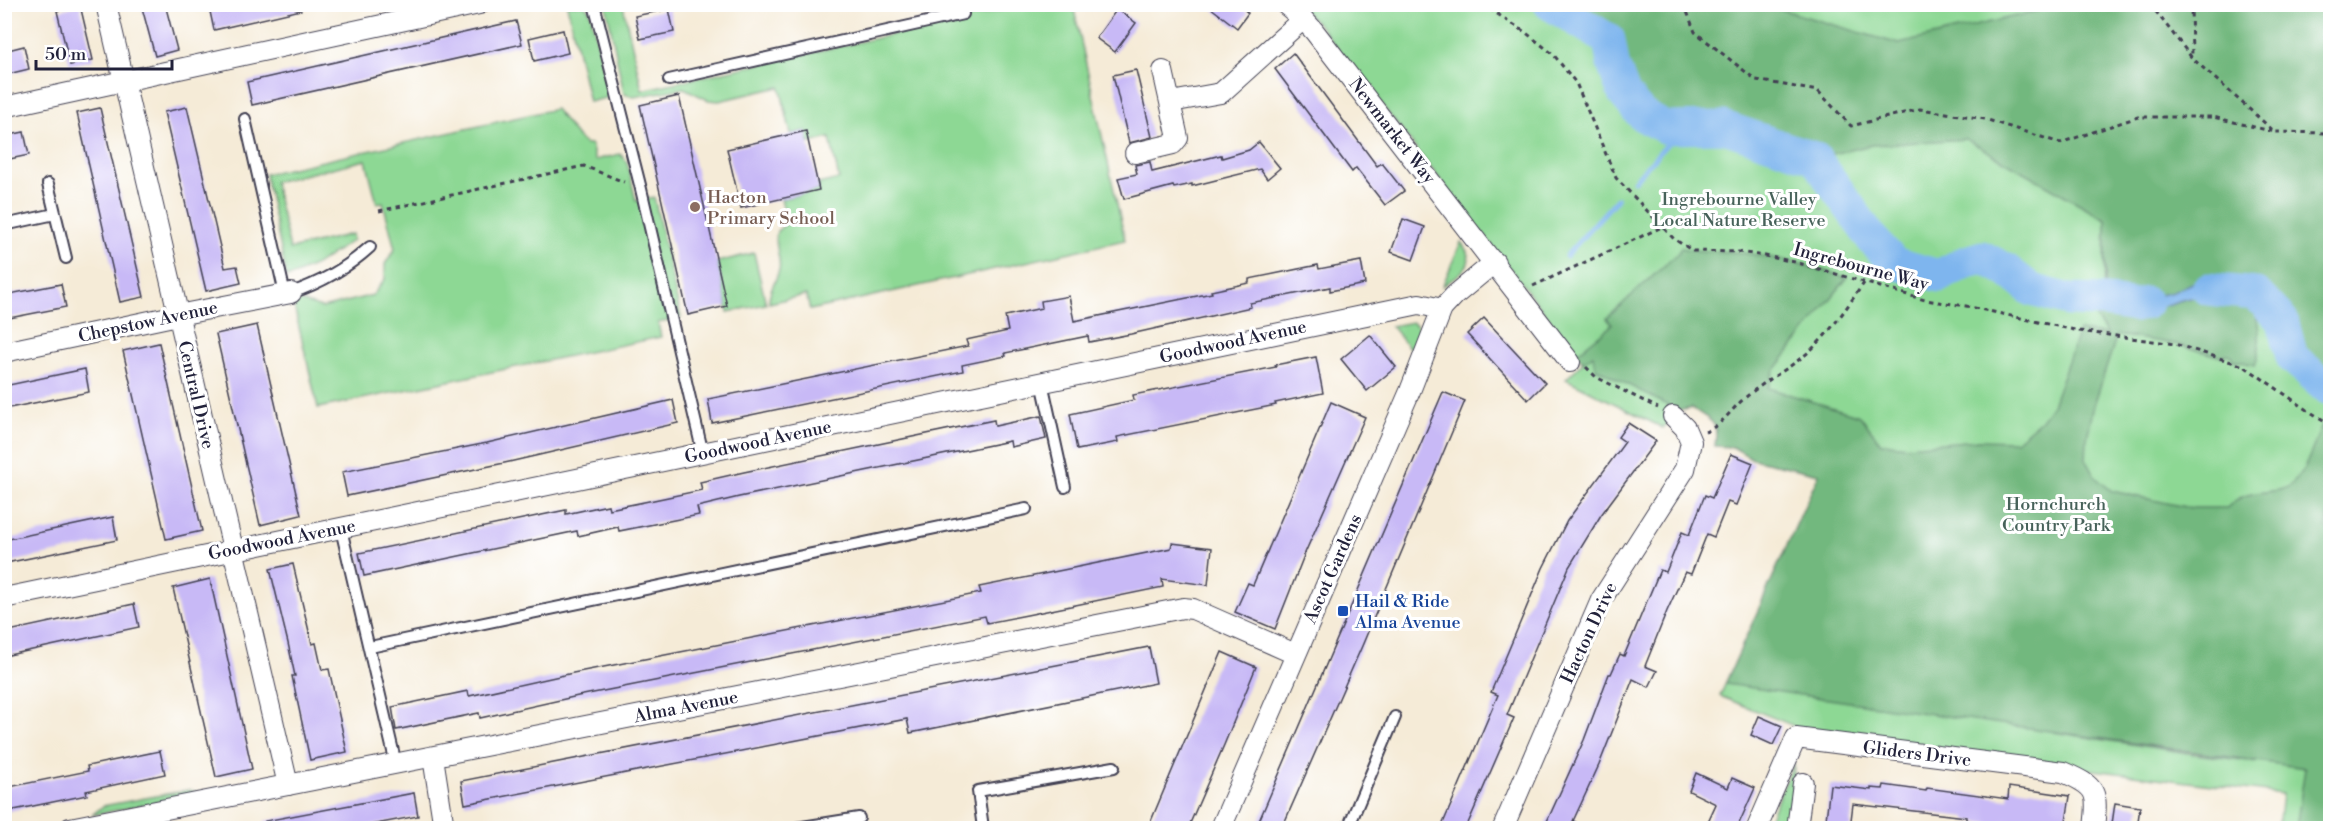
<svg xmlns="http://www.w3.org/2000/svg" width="2335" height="833" font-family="'Libre Bodoni',serif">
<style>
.green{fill:#8dd894;stroke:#587d68;stroke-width:1.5;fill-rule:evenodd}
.forest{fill:#72b87e;stroke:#4a6d5c;stroke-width:1.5}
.water{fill:#7eb5ee;stroke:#506c94;stroke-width:1.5}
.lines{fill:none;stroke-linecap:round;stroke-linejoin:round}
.stream{stroke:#7eb5ee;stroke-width:5}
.river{stroke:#7eb5ee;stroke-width:33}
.building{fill:#c8b9f6}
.lane-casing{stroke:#424052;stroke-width:14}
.street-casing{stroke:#424052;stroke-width:22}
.path{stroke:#424052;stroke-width:3;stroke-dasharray:4.5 4.5;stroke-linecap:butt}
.lane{stroke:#fff;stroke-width:10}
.street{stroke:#fff;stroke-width:20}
.education-dot{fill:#8d6e63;stroke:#fff;stroke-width:2}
.transit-dot{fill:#1a4fb4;stroke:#fff;stroke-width:2}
.labels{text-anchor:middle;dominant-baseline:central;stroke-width:6;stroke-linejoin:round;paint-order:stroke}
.street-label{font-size:18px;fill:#22223b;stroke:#fff}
.education-label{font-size:18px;fill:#785e54;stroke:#fff;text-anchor:start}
.park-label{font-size:18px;fill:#47625a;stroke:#fff}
.transit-label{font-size:18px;fill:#164399;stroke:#fff;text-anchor:start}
</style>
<rect width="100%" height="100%" fill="#fff"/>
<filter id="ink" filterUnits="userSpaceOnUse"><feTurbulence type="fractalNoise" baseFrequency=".0167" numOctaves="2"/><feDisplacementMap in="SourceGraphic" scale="12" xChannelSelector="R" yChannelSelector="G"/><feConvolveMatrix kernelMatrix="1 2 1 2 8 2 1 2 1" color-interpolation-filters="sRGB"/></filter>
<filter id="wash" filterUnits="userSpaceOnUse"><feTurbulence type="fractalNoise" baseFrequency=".008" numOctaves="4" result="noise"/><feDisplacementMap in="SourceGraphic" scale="24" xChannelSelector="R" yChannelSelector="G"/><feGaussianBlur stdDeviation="1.35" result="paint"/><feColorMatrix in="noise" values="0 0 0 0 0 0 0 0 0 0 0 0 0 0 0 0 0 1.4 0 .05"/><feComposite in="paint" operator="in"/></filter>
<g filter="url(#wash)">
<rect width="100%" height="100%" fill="#f5ebd7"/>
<g class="green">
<polygon points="567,5 584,5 590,11 610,97 589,102"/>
<path d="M606,5H623L642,90L1026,5H1073L1125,240L810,310L806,295L769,303C768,290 776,282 779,270C782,258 773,246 777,231L787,223L781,199L819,190L818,184L839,179L830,138L809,143L806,131L791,134L780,87L719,101L708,100L684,88L634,97L624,94Z"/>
<path d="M1298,5H2124L2022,171L2106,219L2104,294L2095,299L2106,296L2203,295L2254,303L2276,327L2284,351L2299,370L2330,398V828H2278L2282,794L1796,732L1794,726L1720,696L1819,474L1753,459L1733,447L1715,446C1719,420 1712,422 1692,408L1678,411L1663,428L1566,379L1583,362L1320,26ZM2053,732L2257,761V762L2194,754Z"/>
<polygon points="555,109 578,138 586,145 591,144 595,160 620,154 627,162 636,201 654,197 681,318 658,323 661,337 318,408 294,306 300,301 322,308 373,295 385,279 385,264 395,249 383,202 377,203 366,160 274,182 290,249 352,234 353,240 316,265 287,278 265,174"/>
<path d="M1461,242C1480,266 1460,272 1442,287Z"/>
<polygon points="754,253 766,304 728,312 717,262"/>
<polygon points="1412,322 1417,325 1420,334 1411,350 1391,326"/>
<polygon points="1794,763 1790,828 1765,828"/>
<polygon points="188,790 202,793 92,815 103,806"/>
</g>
<g class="forest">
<polygon points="1550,5 1766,5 1899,44 2061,5 2330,5 2330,390 2292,357 2282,320 2256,294 2201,289 2135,306 2105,301 2106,219 1966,139 1872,145 1815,158 1724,127 1666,128 1642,115 1624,94 1613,64 1609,40"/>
<path d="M1681,248C1701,253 1721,250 1742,253C1778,257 1812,266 1847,278L1774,371L1768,388L1860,416L1881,443L1907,446L1978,440L2016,441L2041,420L2052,405L2079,331L2107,334L2096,319L2101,306L2123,312L2139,313L2185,299L2203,295L2254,303C2258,322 2263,347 2255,365L2233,360L2231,355L2226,354L2221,357L2175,344L2117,335L2094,405L2087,438L2086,461L2095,477L2112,491L2190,508H2227C2246,485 2278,497 2292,484C2308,469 2315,440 2324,420L2330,424V508L2326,528L2330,531V828H2296L2305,768L1725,684L1819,474L1753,459L1733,447L1715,446C1719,420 1712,422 1692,408L1678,411L1596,368L1593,355L1583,362L1577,353L1612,325L1607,318L1677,254Z"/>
</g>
<polygon class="water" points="2199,280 2241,284 2282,320 2292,357 2330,390 2330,398 2288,358 2276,327 2254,303 2203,295 2185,299 2140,313 2123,312 2101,306 2104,294 2134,301 2173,292"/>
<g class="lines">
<g class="stream">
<polyline points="1634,181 1681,128"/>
<polyline points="1566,256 1617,199"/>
</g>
<g class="river">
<polyline points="1550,4 1609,40 1613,64 1624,94 1642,115 1666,128 1724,127 1815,158 1872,239 1894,263 1939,276 1966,262 1982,257 2005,269 2032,290 2069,300 2105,301 2135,306 2146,303"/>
<polyline points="2208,289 2256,294 2282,320 2292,357 2330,390"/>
</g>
</g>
<g id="blocks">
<g class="building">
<polygon points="141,4 165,4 177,50 155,56"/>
<polygon points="218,4 300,4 301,10 214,30 209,7"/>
<polygon points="1206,4 1238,4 1248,13 1237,28"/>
<polygon points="80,5 93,60 70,65 57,11"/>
<polygon points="669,9 674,32 640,39 635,16"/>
<polygon points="1117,9 1136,23 1115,52 1096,38"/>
<polygon points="516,21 522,44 252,105 247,82"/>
<polygon points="563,30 568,53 534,61 529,38"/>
<polygon points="24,46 29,69 4,75 4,51"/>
<polygon points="1293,53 1377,166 1382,163 1404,191 1385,205 1356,168 1352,172 1275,69"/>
<polygon points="1136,70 1152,137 1129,143 1113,75"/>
<polygon points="679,96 727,306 688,315 640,105"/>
<polygon points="187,107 225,268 237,266 241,283 206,291 164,112"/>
<polygon points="100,108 144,297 120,302 77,113"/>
<polygon points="806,131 819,190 741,208 727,149"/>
<polygon points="24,132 29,155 5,160 5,136"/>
<polygon points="1259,142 1280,168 1267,179 1260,169 1192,186 1192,184 1174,188 1173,186 1124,199 1118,178 1137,174 1135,165 1150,162 1152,172 1221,155 1222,158 1249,150"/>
<polygon points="1403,219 1425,227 1413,260 1391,252"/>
<polygon points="1361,261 1365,284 1330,291 1330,287 1250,303 1251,307 1131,334 1089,342 1088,336 1005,353 1006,356 962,365 963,371 712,423 708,399 968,346 966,340 1008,331 1005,316 1042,308 1041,301 1069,296 1074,321 1212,293 1211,291 1249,283 1249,279 1318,265 1319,269"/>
<polygon points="61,284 66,307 4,319 4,295"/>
<polygon points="1484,318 1545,383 1528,400 1467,334"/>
<polygon points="257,325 301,515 260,525 216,334"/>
<polygon points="1370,335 1396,367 1367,391 1341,359"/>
<polygon points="159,343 202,531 166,539 123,351"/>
<polygon points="1316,357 1323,393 1275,403 1276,405 1117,437 1118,442 1077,450 1070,414 1134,400 1133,395 1276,367 1275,365"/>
<polygon points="85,369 89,392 4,409 4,386"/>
<polygon points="1443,392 1465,401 1362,646 1282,828 1256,828"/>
<polygon points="673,400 678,423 509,462 347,496 342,472 487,443"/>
<polygon points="1331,402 1365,417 1305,553 1275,629 1235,612 1248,583 1253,585"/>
<polygon points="1041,416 1046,439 1011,447 1010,441 739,497 697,507 699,515 619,531 618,527 578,536 577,531 364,576 359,553 566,510 566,514 608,505 609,509 649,501 702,490 700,482 744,472 994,420 995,426"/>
<polygon points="1628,423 1656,441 1601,515 1569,567 1507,715 1514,718 1466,828 1441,828 1498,695 1491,692 1543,568 1567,521 1625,442 1618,437"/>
<polygon points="1731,454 1753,463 1736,505 1728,502 1714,537 1707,534 1691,574 1685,572 1667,611 1645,666 1657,671 1649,687 1633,679 1599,765 1573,821 1589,828 1544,828 1584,740 1609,674 1611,674 1620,654 1624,656 1660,570 1666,572 1682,532 1689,535 1705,495 1712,498"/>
<polygon points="113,517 117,540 6,563 4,540"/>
<polygon points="1172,543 1212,548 1208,585 1162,579 1163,587 1027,615 987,623 985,616 578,696 480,718 479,713 396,730 392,707 468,691 469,696 573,673 981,593 979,587 1171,548"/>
<polygon points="293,564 312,644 316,643 322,670 329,669 347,752 310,760 292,676 295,676 288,643 270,569"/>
<polygon points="210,579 252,769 216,777 173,588"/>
<polygon points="134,604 139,627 4,656 4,632"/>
<polygon points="1149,647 1156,683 910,733 907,719 465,804 461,781"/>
<polygon points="1222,652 1256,667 1224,745 1188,828 1148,828"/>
<polygon points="1759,716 1782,726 1773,745 1751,735"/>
<polygon points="160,751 165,774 86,791 87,795 4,812 4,788 88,771 87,766"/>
<polygon points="1696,773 1728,788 1732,778 1755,788 1737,828 1705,828 1716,804 1689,791"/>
<polygon points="1830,785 1871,790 1871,788 1883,789 1884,785 1926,791 1927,788 2008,799 2009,787 2070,796 2065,828 2011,828 2012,827 1966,820 1966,817 1853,804 1850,828 1825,828"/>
<polygon points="414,793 418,816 355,828 265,828 265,821"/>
<polygon points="2115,803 2140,807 2137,828 2112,824"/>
</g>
</g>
</g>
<g filter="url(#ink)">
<use href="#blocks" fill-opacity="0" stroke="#424052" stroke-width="1.5"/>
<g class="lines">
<g class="lane-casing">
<g id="lane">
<polyline points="594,4 641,189 703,454"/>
<polyline points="669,80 963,14 961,4"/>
<polyline points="245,119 285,294"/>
<polyline points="48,184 66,258"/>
<polyline points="4,225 55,214"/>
<path d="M291,293C320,283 347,268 370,247"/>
<polyline points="1042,382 1065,487"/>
<polyline points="341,529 396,764"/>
<polyline points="370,647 1026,509"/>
<polyline points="796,828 859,818"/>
<polyline points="983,828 978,791 1114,767"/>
<polyline points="1348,828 1395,717"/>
</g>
</g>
<g class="street-casing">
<g id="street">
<polyline points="106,4 288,785"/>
<polyline points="1285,4 1303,19 1314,31 1570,362"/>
<polyline points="1171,102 1221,93 1303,19"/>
<polyline points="4,107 479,4"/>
<polyline points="1135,153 1173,144 1178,138 1163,71"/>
<polyline points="4,352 178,315 291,293"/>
<polyline points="4,598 1419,304 1442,309"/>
<polyline points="433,757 444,828"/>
<polyline points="70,828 1183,608 1193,609 1295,654"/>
<polyline points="1221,828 1410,391 1442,309 1455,295 1495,262"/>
<polyline points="1503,828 1601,600 1685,469 1691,442 1685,428 1673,416"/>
<path d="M1757,828L1796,738L2063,772C2098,787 2098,792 2094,828"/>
<polyline points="1797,828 1803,783"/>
</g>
</g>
<g class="path">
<polyline points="1482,4 1525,32 1553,54 1576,83 1616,178 1674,239 1693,251 1739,252 1765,256 1795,262 1925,300 1966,306 2079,331 2175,344 2244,366 2312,413 2330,424"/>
<polyline points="1684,4 1695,32 1756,80 1818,91 1851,126 1920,109 1985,119 2060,143 2138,117 2213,117 2275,132"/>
<polyline points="2150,4 2192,58 2275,132 2330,133"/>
<polyline points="2191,4 2192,57"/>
<polyline points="379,211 584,166 624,182"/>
<polyline points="1533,286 1662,227"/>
<polyline points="1586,367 1596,377 1658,408"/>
<path d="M1705,432C1724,424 1730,410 1746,397C1767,379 1793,367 1813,348C1833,329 1848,305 1864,283"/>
</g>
<use href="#lane" class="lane"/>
<use href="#street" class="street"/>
</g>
</g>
<circle class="education-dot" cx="695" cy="207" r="6"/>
<rect class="transit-dot" x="1337" y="605" width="12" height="12" rx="3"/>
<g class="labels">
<g class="street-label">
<text transform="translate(1392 131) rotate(52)">Newmarket Way</text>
<text transform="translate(1861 267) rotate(15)">Ingrebourne Way</text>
<text transform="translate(148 322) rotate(-12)">Chepstow Avenue</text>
<text transform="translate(1233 342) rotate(-12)">Goodwood Avenue</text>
<text transform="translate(196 395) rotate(77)">Central Drive</text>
<text transform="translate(758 442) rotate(-12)">Goodwood Avenue</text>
<text transform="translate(282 540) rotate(-11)">Goodwood Avenue</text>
<text transform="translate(1333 569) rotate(-66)">Ascot Gardens</text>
<text transform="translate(1589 633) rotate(-65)">Hacton Drive</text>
<text transform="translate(686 707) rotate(-11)">Alma Avenue</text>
<text transform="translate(1917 754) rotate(7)">Gliders Drive</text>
</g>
<g class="education-label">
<text x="707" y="197">Hacton<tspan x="707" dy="21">Primary School</tspan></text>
</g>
<g class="park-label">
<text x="1739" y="199">Ingrebourne Valley<tspan x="1739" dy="21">Local Nature Reserve</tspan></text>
<text x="2056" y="504">Hornchurch<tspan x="2056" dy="21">Country Park</tspan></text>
</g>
<g class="transit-label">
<text x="1355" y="601">Hail &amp; Ride<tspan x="1355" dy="21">Alma Avenue</tspan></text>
</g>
</g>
<rect width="2335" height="833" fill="none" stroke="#fff" stroke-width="24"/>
<path d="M36 60v9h136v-9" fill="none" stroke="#22223b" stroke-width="3"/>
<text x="45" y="60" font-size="18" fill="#22223b" stroke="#ffffff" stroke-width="4.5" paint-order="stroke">50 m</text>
</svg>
